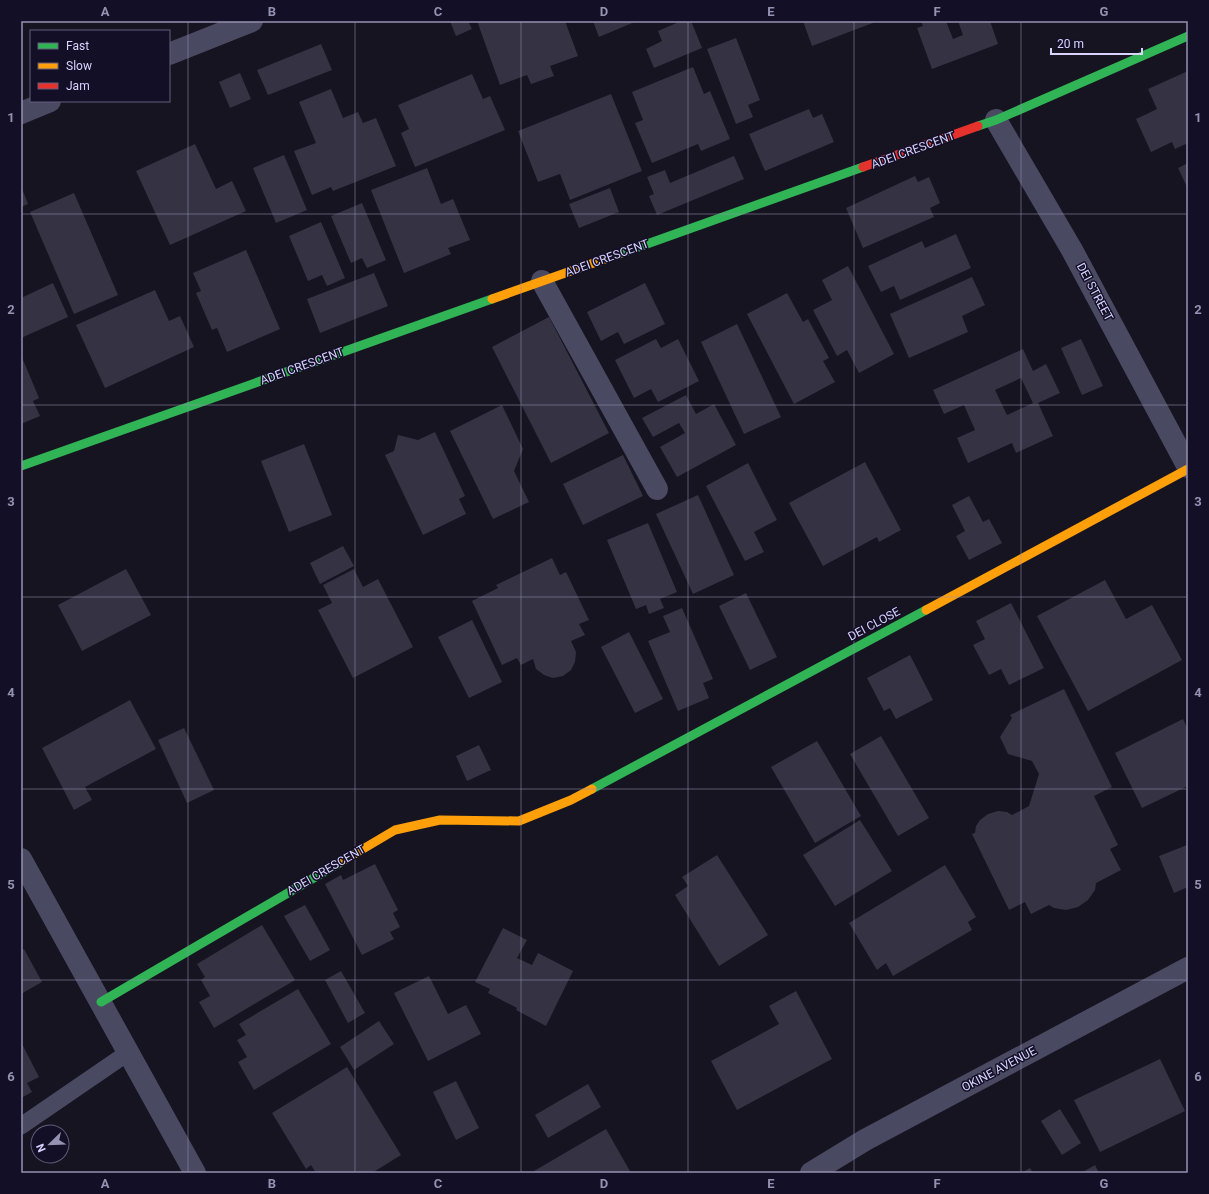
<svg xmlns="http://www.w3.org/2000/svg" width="1209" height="1194" font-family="Roboto,sans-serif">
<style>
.building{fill:#343243;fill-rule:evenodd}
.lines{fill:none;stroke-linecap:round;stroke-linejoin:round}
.lane{stroke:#4a4962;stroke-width:17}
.street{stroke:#4a4962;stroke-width:22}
.fast{stroke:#30b455;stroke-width:9}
.slow{stroke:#ff9f0a;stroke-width:9}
.jam{stroke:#e5322d;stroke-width:9}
.grid{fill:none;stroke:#9591b1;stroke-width:1;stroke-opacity:0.55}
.labels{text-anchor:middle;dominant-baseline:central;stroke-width:3;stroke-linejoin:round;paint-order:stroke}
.street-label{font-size:12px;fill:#d9d4ff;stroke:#130f26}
.neatline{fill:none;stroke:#9591b1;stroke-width:1.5}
.grid-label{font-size:13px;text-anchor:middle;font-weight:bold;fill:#9591b1}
</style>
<rect width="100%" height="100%" fill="#161421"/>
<g class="building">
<polygon points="450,21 468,21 472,29 456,36"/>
<polygon points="477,21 565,21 578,56 550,66 554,76 531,84 527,75 500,85"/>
<polygon points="593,21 637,21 599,37"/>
<polygon points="681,21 691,21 702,48 654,68 646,49 662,41 658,31"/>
<polygon points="803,21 878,21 812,46"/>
<polygon points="921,21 946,21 953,39 963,35 958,21 990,21 998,44 932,69 917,28 923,26"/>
<polygon points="736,38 760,100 748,105 753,117 736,124 707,49"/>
<polygon points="321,44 332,70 268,95 257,70"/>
<polygon points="693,67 704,94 710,91 730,139 701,151 698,144 652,163 635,123 643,120 632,92"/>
<polygon points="1188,71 1188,143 1175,149 1172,142 1151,152 1136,119 1157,109 1148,89"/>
<polygon points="240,73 251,99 230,108 219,82"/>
<polygon points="472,74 483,99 490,96 505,130 415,167 401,133 409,129 398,105"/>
<polygon points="331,89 343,118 358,112 363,123 376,118 396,166 333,191 331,187 312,195 294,151 316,143 299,102"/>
<polygon points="611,94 642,171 570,200 560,174 538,182 518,131"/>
<polygon points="809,109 813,118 822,114 834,142 765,171 749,134"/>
<polygon points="195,144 216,189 232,181 246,211 170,245 136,171"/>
<polygon points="284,155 307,210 276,223 253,168"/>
<polygon points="734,156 744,179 657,215 649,196 654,194 647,177 665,170 670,183"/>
<polygon points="1188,163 1188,189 1178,168"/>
<polygon points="427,168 441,204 453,199 470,240 448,248 451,254 404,273 371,190"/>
<polygon points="915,176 918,182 929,177 940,203 930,208 934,217 863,248 846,208"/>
<polygon points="21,186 28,204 21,207"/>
<polygon points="610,188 619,212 579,228 569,204"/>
<polygon points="74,193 118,295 74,314 30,212"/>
<polygon points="362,203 386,260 367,268 362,258 351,263 331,216"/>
<polygon points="321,222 345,278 327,286 322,275 308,281 289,236"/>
<polygon points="956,234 971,268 900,300 894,286 881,292 868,266 922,241 925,248"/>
<polygon points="246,250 280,329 227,352 217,328 212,330 196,293 201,291 193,273"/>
<polygon points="848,266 894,354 859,373 847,350 837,356 813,310 832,300 822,280"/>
<polygon points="374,273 388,306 320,333 307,299"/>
<polygon points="972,277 985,305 962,316 968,332 909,358 890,314"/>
<polygon points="53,283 68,317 21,338 21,298"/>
<polygon points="645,283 665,324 624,344 618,332 601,341 587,312"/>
<polygon points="155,290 169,321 180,316 194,347 105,388 76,325"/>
<polygon points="787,293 803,322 808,319 829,358 823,361 835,382 794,404 747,314"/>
<polygon points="549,317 609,433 551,463 492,347"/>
<polygon points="737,324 781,417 744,434 701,342"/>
<polygon points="656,339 661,348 678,339 699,381 658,402 651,389 634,398 615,360"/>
<polygon points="1081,339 1103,386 1082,395 1061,348"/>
<path d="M1023,349L1033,371L1046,364L1060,393L1038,403L1053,436L1016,453L1012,443L968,463L957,438L975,430L964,405L944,414L933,390ZM1021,378L1033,403L1007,415L995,390Z"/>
<polygon points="21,355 39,398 33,401 40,416 21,424"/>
<polygon points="686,395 696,414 714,404 736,445 677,477 660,447 685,433 679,423 653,437 642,418"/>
<polygon points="502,405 523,449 514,471 529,502 493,519 450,431"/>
<polygon points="435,432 465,496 459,499 466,514 423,535 385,455 394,451 398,435 418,440"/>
<polygon points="304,444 332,515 289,532 261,461"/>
<polygon points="623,455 643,496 583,525 563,484"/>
<polygon points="865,462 901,530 879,542 877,537 823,566 789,503"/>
<polygon points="748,463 777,520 754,532 764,552 745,561 706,486"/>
<polygon points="698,495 734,575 693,594 656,514"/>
<polygon points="969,496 983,522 989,519 1002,543 969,560 956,536 965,531 952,505"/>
<polygon points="648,523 677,592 660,599 664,608 649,614 646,605 636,609 607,540"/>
<polygon points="343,546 354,566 320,584 310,563"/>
<polygon points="552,558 560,575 566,572 589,620 579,624 585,635 571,641 576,652 575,662 571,670 563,676 553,678 544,675 536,669 533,659 521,665 517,658 502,665 472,601 498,588 496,585"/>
<polygon points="126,569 151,615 82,651 58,605"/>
<polygon points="354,569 363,587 378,579 413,647 353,678 318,610 332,603 323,585"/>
<polygon points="1105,580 1126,619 1152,605 1182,660 1088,711 1037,616"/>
<polygon points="746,593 777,657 750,670 719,606"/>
<polygon points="1011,603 1044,668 1009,685 1001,669 989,675 973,645 985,639 976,621"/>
<polygon points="682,608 713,679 703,683 709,698 678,711 648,641 670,632 663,616"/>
<polygon points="472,620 502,682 469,698 438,637"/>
<polygon points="629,632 663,699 635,713 601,647"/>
<polygon points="910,655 933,700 896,719 890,708 884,711 867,678"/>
<polygon points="1064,689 1112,787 1094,796 1118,845 1110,849 1121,870 1096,883 1095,890 1088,900 1078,907 1066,910 1054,908 1049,905 1031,914 1025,902 1009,910 972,834 975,833 976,826 980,820 988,814 998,811 1007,812 1012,815 1029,806 1039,774 1032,761 1008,754 1000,737 1012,718 1010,715"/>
<polygon points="130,700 156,749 85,787 92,800 74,810 42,748"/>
<polygon points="1183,719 1188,730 1188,786 1142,808 1115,753"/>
<polygon points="184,728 214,790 187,803 158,740"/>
<polygon points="881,736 929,818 898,836 850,754"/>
<polygon points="817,741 861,816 815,843 771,767"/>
<polygon points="479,745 491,770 467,781 456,756"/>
<polygon points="860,820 892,871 835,906 803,855"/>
<polygon points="1187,845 1188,847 1188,887 1174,893 1159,856"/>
<polygon points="717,855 768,935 719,966 675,895 688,886 682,877"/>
<polygon points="375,864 398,910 393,913 400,927 390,932 394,939 362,955 325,884 341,875 343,880"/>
<polygon points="945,865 976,917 968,922 972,930 893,976 886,963 877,970 849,923"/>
<polygon points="305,905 330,950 310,961 284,916"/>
<polygon points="262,925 295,980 214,1028 199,1002 210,996 201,980 205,977 197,964"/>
<polygon points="503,928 527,940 517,958 532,965 538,953 573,971 546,1026 516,1010 517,1008 488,993 490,989 475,982"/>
<polygon points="24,949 42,982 21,994 21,951"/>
<polygon points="341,971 365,1013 348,1023 325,980"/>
<polygon points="429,976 448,1014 466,1005 481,1034 428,1061 394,993"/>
<polygon points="298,989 331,1044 254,1090 238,1062 247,1057 237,1040 246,1035 239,1024"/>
<polygon points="796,991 832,1059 737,1110 711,1061 779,1024 769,1006"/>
<polygon points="379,1021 394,1044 354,1070 340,1047"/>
<polygon points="21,1042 39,1077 27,1083 32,1092 21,1098"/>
<polygon points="1160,1059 1185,1111 1100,1152 1074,1100"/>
<polygon points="347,1067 401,1155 372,1173 316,1173 311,1165 306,1169 272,1113"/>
<polygon points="456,1081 479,1128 456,1140 433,1092"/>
<polygon points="588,1084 601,1107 548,1138 535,1115"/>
<polygon points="1060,1109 1081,1143 1062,1155 1041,1121"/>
<polygon points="606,1129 631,1173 535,1173 534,1171"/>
<polygon points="1095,1165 1099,1173 1081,1173"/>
<polygon points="1030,1168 1033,1173 1021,1173"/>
</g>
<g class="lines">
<polyline class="lane" points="21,1126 129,1052"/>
<g class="street">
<polyline points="169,54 252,21"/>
<polyline points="21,113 50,101"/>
<polyline points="996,120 1072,250 1188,467"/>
<polyline points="542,281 657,489"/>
<polyline points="21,859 195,1173"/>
<polyline points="811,1173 865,1140 1188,968"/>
</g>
<g class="fast">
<polyline points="978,126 996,120 1188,36"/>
<polyline points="619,254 863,167"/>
<polyline points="21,466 492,299"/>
<polyline points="592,789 926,610"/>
<polyline points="101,1002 341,862"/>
</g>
<g class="slow">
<polyline points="492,299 619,254"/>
<polyline points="926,610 1188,469"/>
<polyline points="341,862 395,830 440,820 519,821 571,800 592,789"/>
</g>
<polyline class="jam" points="863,167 978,126"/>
</g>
<path class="grid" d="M188,21V1173M355,21V1173M521,21V1173M688,21V1173M854,21V1173M1021,21V1173M21,214H1188M21,405H1188M21,597H1188M21,789H1188M21,980H1188"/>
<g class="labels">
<g class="street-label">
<text transform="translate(913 150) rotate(-20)">ADEI CRESCENT</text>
<text transform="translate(607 258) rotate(-20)">ADEI CRESCENT</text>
<text transform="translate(1095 292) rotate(62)">DEI STREET</text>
<text transform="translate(302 366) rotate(-20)">ADEI CRESCENT</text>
<text transform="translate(874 624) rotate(-28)">DEI CLOSE</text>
<text transform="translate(326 870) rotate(-30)">ADEI CRESCENT</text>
<text transform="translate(999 1069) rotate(-28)">OKINE AVENUE</text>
</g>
</g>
<rect width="1209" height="1194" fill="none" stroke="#130f26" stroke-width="44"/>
<rect x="30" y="30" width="140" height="72" fill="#130f26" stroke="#625e7d"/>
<rect x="38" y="43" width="20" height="6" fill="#30b455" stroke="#625e7d"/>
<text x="66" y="50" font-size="12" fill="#d9d4ff">Fast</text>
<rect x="38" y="63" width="20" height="6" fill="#ff9f0a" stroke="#625e7d"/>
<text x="66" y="70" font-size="12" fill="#d9d4ff">Slow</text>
<rect x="38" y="83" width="20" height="6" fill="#e5322d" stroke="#625e7d"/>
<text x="66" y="90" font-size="12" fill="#d9d4ff">Jam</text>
<g transform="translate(50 1144) rotate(247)"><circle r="19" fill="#130f26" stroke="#625e7d"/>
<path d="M0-3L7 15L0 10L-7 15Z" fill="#9591b1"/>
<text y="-6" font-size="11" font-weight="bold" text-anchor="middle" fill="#d9d4ff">N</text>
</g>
<path d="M1051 48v6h91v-6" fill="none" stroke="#d9d4ff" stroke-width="2"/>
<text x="1057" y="48" font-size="12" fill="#d9d4ff" stroke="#130f26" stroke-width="3" paint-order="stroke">20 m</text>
<rect x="22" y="22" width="1165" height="1150" class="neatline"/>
<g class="grid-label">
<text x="105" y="16">A</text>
<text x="272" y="16">B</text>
<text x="438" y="16">C</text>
<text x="604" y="16">D</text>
<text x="771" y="16">E</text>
<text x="937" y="16">F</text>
<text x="1104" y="16">G</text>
<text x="11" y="122">1</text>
<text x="1198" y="122">1</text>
<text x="11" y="314">2</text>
<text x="1198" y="314">2</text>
<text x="11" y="506">3</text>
<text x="1198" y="506">3</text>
<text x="11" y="697">4</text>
<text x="1198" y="697">4</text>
<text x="11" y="889">5</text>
<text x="1198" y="889">5</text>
<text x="11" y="1081">6</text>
<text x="1198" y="1081">6</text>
<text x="105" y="1188">A</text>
<text x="272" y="1188">B</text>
<text x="438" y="1188">C</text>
<text x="604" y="1188">D</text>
<text x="771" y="1188">E</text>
<text x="937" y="1188">F</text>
<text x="1104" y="1188">G</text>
</g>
</svg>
